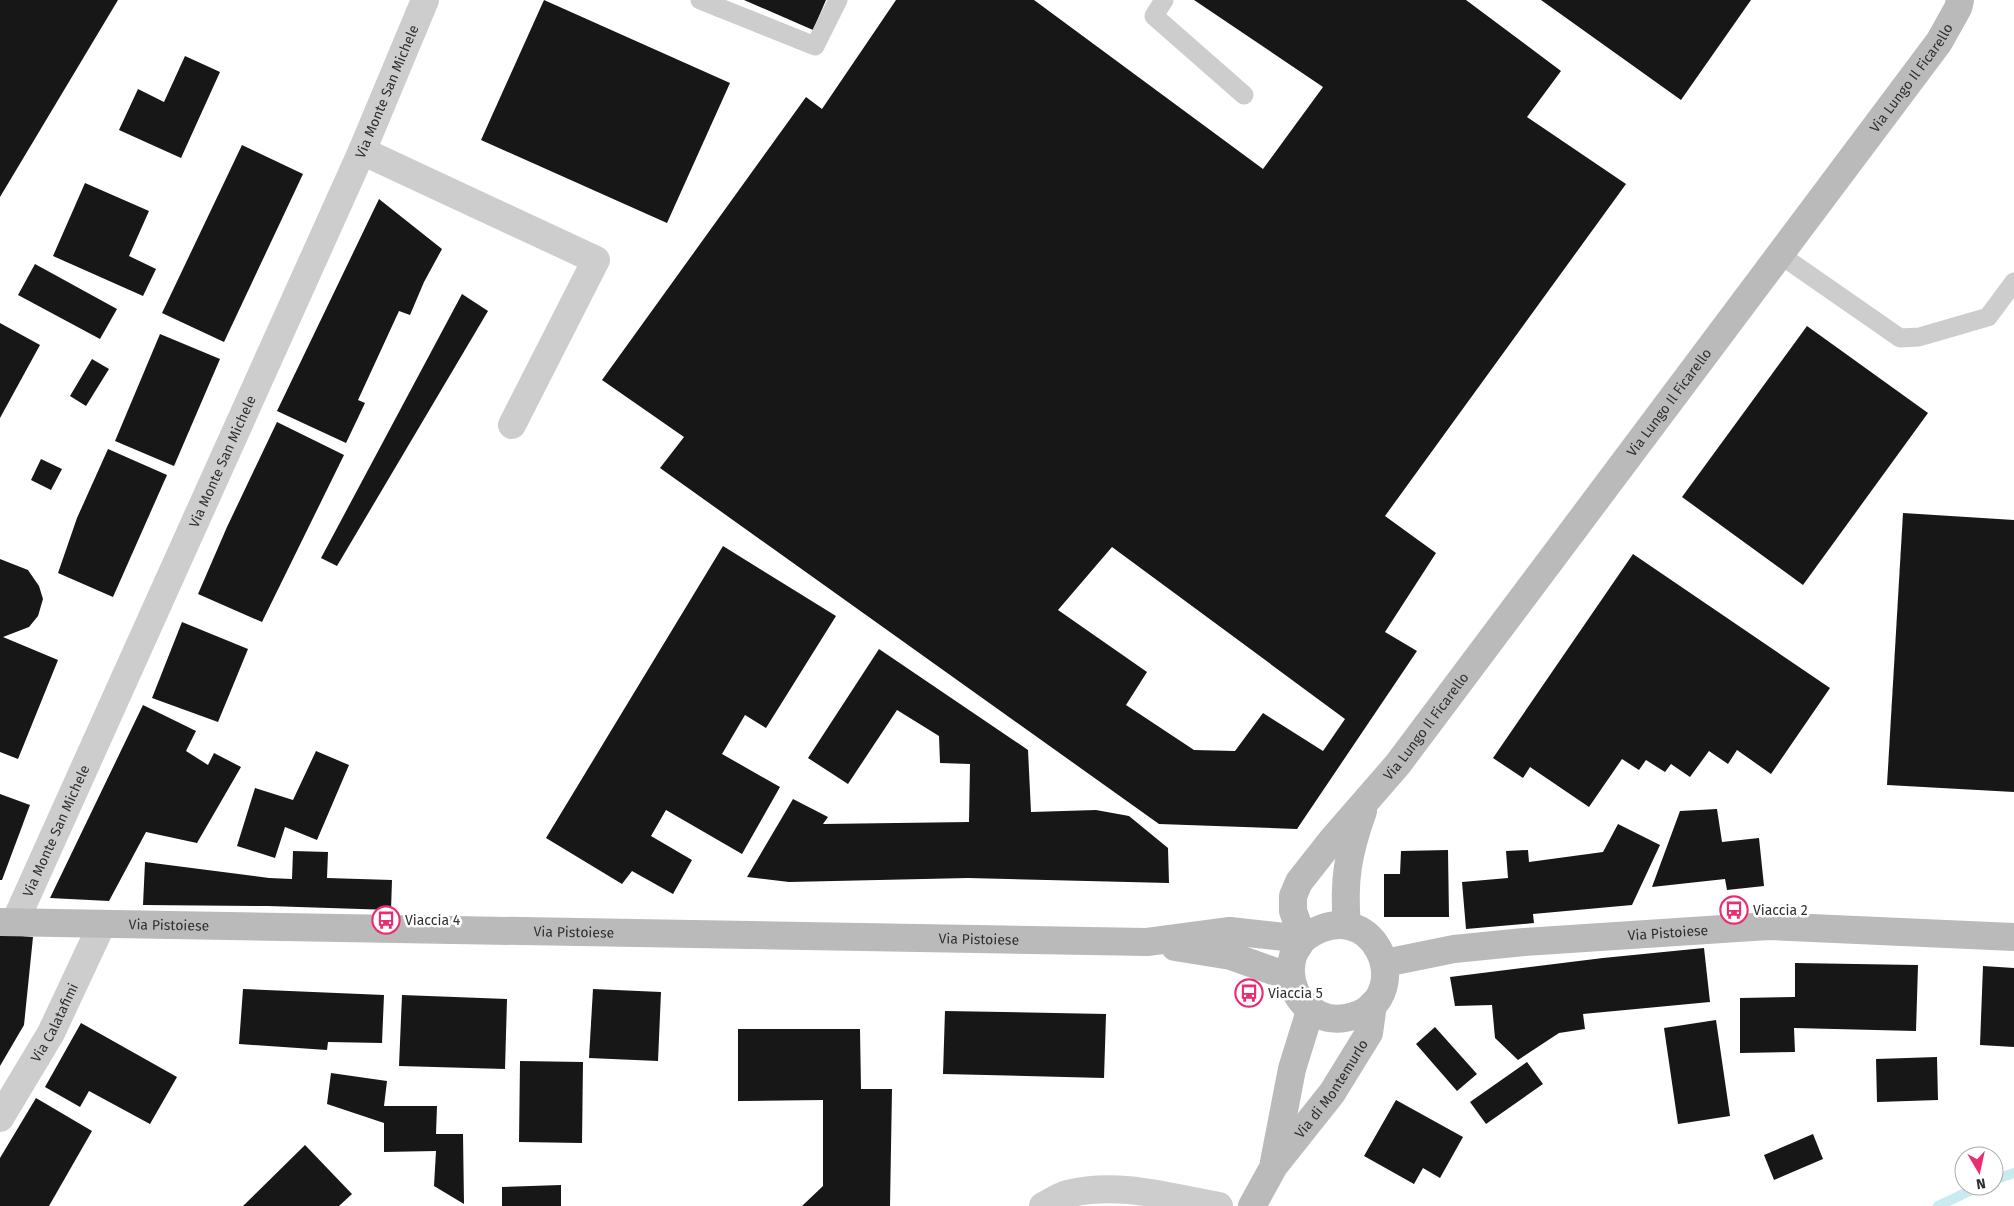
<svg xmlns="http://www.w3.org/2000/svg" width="2014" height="1206" font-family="'Fira Sans',sans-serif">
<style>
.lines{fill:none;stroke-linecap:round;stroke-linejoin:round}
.stream{stroke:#c9eaee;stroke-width:10}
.building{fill:#171717;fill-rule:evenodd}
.lane{stroke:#cdcdcd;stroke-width:19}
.street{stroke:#cdcdcd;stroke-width:28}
.secondary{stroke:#bababa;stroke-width:28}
.labels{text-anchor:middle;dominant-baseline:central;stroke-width:5;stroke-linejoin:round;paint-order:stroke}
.street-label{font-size:14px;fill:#303030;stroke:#fff}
.poi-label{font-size:14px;fill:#303030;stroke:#fff;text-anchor:start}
</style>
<rect width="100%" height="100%" fill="#fff"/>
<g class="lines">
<g class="stream">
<polyline points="1994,1180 2014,1173"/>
<polyline points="1938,1206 1980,1186"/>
</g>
</g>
<g class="building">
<polygon points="0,0 118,0 0,197"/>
<polygon points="544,0 730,83 667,223 481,140"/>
<polygon points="744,0 826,0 813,30"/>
<path d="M896,0H1034L1263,169L1323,87L1194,0H1466L1561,71L1527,117L1626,184L1385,516L1436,553L1385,632L1417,651L1297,829L1159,824L660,468L684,437L602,380L806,97L822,109ZM1112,547L1345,719L1323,751L1263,713L1235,751L1194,750L1126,705L1147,672L1058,610Z"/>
<polygon points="1541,0 1751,0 1681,100"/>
<polygon points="185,56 220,72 181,158 119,130 138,89 164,102"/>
<polygon points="242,145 303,174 224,342 162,313"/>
<polygon points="85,183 149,211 129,256 156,269 143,296 53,256"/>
<polygon points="379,199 442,249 424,282 410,315 399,311 358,400 365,403 346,443 277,411"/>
<polygon points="35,264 117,309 100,339 18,295"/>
<polygon points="462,294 488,311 337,566 321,558"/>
<polygon points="0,323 40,345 0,418"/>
<polygon points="1807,326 1928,413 1803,585 1682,497"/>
<polygon points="160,334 220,359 174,466 115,441"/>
<polygon points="92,359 109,369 86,406 70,396"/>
<polygon points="277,422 344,455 262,622 198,594 227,527"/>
<polygon points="108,449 167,475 113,597 58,573 77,518"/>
<polygon points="41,459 62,469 51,490 31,480"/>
<polygon points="1903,513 2014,520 2014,792 1887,785"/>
<polygon points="723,546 836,616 766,728 745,715 722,754 780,787 742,854 666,810 651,836 692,860 673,894 632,871 622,884 546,838"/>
<polygon points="1633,554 1830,688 1771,774 1737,750 1728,764 1709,751 1690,777 1671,764 1665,772 1646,760 1639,770 1622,759 1589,807 1530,767 1523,778 1493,758"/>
<polygon points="0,559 28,570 39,586 43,599 38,616 29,627 3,637 58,660 18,759 0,752"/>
<polygon points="182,622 248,649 218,722 152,698"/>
<polygon points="879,649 1028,750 1031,812 1096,810 1129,816 1168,848 1169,883 968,878 789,882 747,877 793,799 828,817 823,824 969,822 970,764 940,763 939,736 897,710 848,784 808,758"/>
<polygon points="143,705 196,731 186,751 208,765 214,753 241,767 197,843 146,832 109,901 50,898"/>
<polygon points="316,751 349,765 317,840 285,827 275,858 237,846 255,788 293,800"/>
<polygon points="0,794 30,805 2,880 0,880"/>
<polygon points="1717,809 1722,842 1759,838 1764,886 1727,890 1725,879 1652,887 1680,811"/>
<polygon points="1618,824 1660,845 1632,905 1533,914 1534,923 1466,929 1462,882 1508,878 1506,851 1528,850 1529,862 1603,852"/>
<polygon points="1448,850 1449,917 1384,917 1384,874 1400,874 1401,851"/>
<polygon points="293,851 328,852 327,878 392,880 391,910 268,906 143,905 145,862 269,878 292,879"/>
<polygon points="0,934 33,937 24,1025 0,1066"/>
<polygon points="1704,948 1710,1002 1583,1014 1585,1029 1559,1033 1518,1060 1495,1038 1492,1005 1455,1006 1450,977 1603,958"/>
<polygon points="1795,963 1918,965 1916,1031 1794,1028 1795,1052 1740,1053 1740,998 1795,997"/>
<polygon points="1983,966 2014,968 2014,1047 1980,1045"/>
<polygon points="243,989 384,995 382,1043 328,1042 327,1050 239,1044"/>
<polygon points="593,989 661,992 658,1061 589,1058"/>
<polygon points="402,995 507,999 505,1069 399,1066"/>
<polygon points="945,1011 1106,1014 1104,1078 943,1074"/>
<polygon points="1716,1020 1730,1116 1678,1124 1664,1028"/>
<polygon points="81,1023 177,1077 150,1124 89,1091 80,1107 45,1087"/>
<polygon points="1435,1027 1477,1074 1457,1091 1416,1044"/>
<polygon points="738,1029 860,1029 861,1089 892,1089 890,1206 802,1206 823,1186 823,1100 738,1101"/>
<polygon points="1937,1057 1938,1100 1877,1102 1876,1059"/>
<polygon points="520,1061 583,1062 582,1143 519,1142"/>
<polygon points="1527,1062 1543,1084 1486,1124 1470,1102"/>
<polygon points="331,1073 387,1081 384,1106 437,1106 436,1134 463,1134 464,1204 434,1186 436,1151 384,1152 384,1123 327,1104"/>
<polygon points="36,1098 92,1131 49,1206 0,1206 0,1158"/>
<polygon points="1396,1100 1463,1137 1440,1178 1423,1168 1414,1184 1364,1156"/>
<polygon points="1813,1134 1823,1159 1774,1180 1764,1155"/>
<polygon points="305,1145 352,1194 339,1206 243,1206"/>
<polygon points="561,1185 561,1206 502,1206 502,1187"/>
</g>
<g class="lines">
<g class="lane">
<polyline points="700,0 815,46 838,0"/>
<polyline points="1164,0 1154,16 1244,95"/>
<polyline points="1779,254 1900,338 1919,337 1988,317 2014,282"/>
</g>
<g class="street">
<polyline points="362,151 596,260 512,425"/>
<path id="s1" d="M15,922L362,151L425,0"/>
<path id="s2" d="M0,1118L51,1033L102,924"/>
<path d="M1043,1206C1051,1202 1059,1196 1067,1194C1118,1181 1169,1197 1219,1206"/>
</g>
<g class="secondary">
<path id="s3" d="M0,922L1147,942L1230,931L1303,939C1372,888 1417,992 1357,1015C1345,1019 1332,1021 1320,1015C1297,1005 1286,980 1293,956C1295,950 1300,944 1303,939"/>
<path d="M1347,925C1343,881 1348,853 1363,811"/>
<path id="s4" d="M1303,939L1293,911V896L1299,882L1332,840L1398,764L1939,42L1958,8L1960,0"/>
<polyline points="1175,947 1231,956 1273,971 1290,974"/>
<path id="s5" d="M1385,963L1454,949L1524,942L1768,926L2014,937"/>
<polyline points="1274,1162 1292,1069 1310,1011"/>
<path id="s6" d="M1252,1206L1274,1166L1332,1093L1369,1033L1373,1004"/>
</g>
</g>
<defs>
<g id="bus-ring" transform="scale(1.4375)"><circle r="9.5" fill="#fff" stroke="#ec2c71" stroke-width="1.5"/><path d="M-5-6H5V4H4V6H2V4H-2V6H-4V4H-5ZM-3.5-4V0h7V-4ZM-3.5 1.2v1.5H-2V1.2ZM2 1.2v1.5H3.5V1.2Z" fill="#ec2c71"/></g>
</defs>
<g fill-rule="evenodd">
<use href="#bus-ring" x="1734" y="910"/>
<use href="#bus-ring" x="386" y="920"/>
<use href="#bus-ring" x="1249" y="993"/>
</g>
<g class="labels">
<g class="street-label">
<text stroke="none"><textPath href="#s4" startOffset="1071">Via Lungo Il Ficarello</textPath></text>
<text stroke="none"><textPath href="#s1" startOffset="910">Via Monte San Michele</textPath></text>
<text stroke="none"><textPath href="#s4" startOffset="666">Via Lungo Il Ficarello</textPath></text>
<text stroke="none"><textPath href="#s1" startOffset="505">Via Monte San Michele</textPath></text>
<text stroke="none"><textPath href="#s4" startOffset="261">Via Lungo Il Ficarello</textPath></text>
<text stroke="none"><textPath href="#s1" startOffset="100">Via Monte San Michele</textPath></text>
<text stroke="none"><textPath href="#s3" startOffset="169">Via Pistoiese</textPath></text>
<text stroke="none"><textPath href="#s3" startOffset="574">Via Pistoiese</textPath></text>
<text stroke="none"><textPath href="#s5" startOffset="285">Via Pistoiese</textPath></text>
<text stroke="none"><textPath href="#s3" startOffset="979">Via Pistoiese</textPath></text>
<text stroke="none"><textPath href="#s2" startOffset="110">Via Calatafimi</textPath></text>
<text stroke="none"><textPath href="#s6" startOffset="142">Via di Montemurlo</textPath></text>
</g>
<g class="poi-label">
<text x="1753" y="910">Viaccia 2</text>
<text x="405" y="920">Viaccia 4</text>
<text x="1268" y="993">Viaccia 5</text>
</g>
</g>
<g transform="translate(1979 1171) rotate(171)"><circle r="24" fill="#ffffff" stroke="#acacac"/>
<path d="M0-4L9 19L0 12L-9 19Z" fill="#ec2c71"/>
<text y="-8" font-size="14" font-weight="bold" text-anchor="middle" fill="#303030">N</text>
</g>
</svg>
